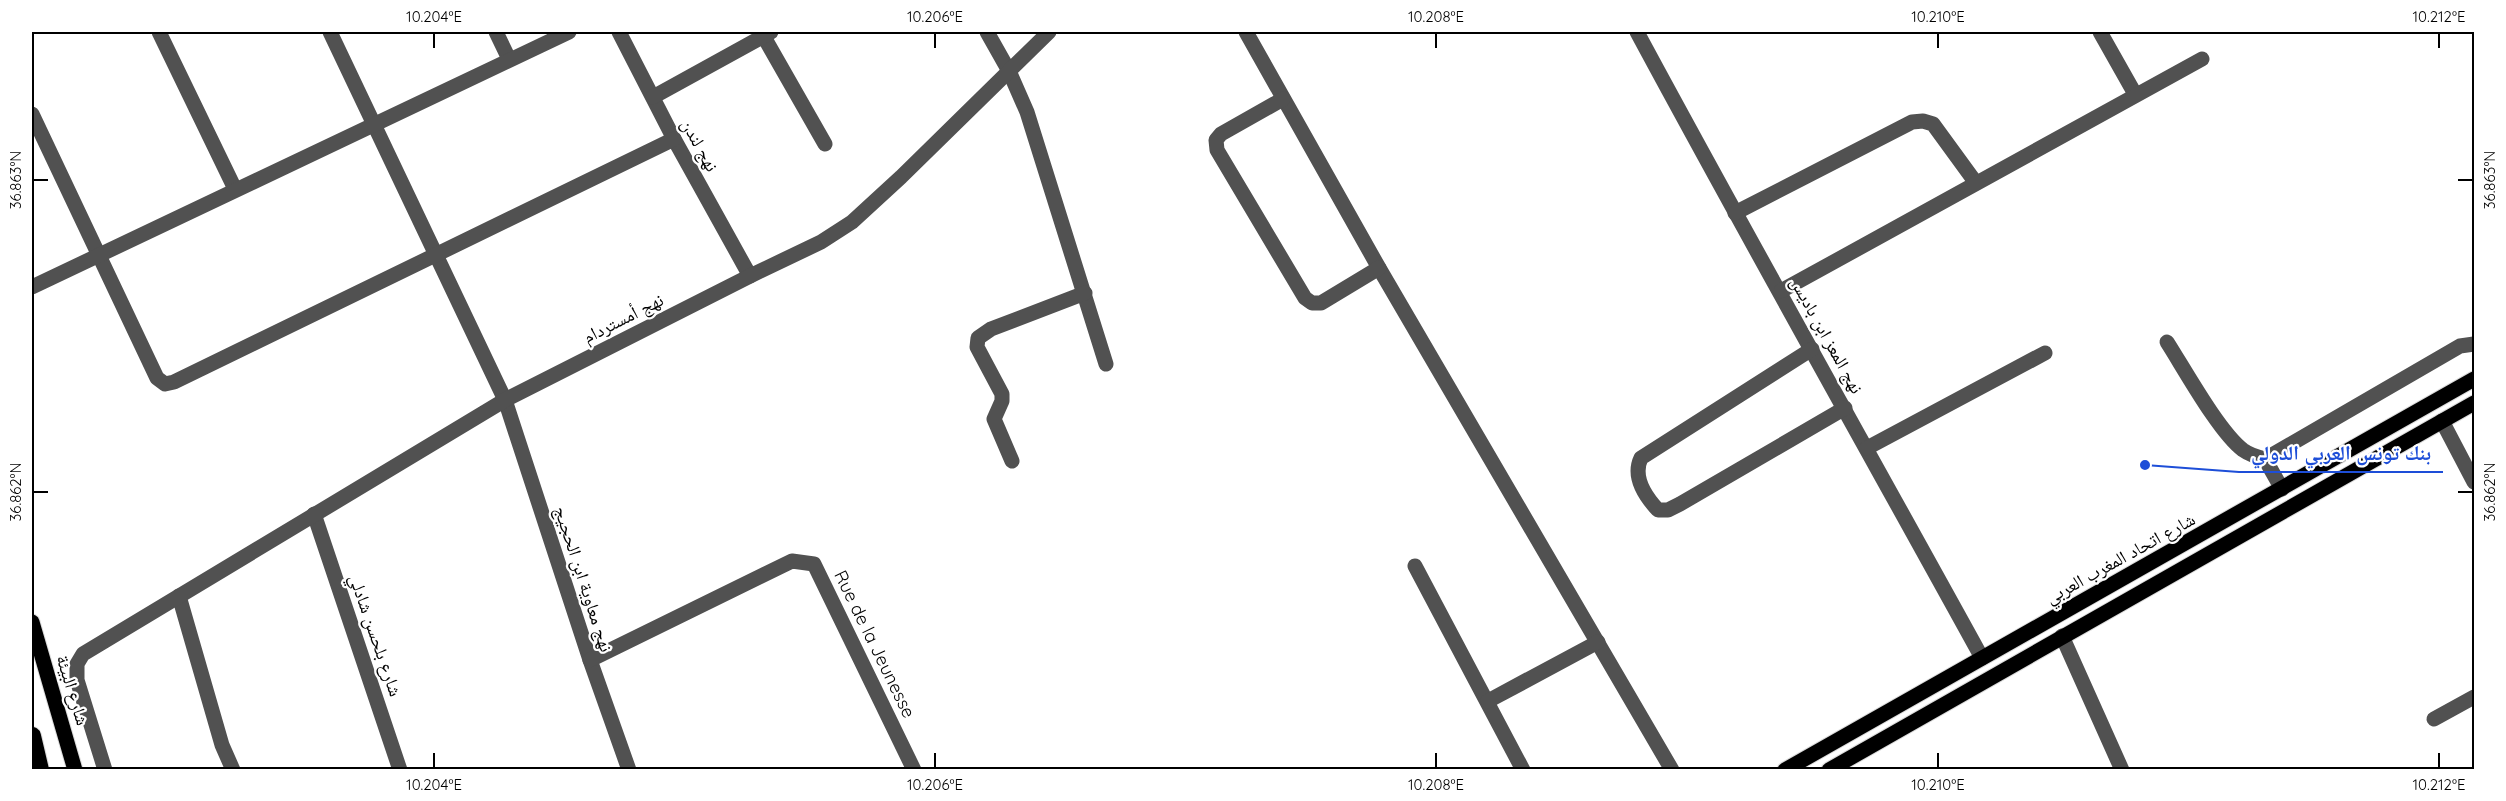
<svg xmlns="http://www.w3.org/2000/svg" width="2506" height="801" font-family="Quicksand,'Noto Naskh Arabic',sans-serif">
<style>
.lines{fill:none;stroke-linecap:round;stroke-linejoin:round}
.major-casing{stroke:#dbdbdb;stroke-width:17}
.highway-casing{stroke:#dbdbdb;stroke-width:20}
.minor{stroke:#515151;stroke-width:15}
.major{stroke:#000;stroke-width:15}
.highway{stroke:#000;stroke-width:18}
.ticks{fill:none;stroke:#000;stroke-width:2}
.labels{text-anchor:middle;dominant-baseline:central;stroke-width:4.5;stroke-linejoin:round;paint-order:stroke}
.street-label{font-size:18px;fill:#000;stroke:#fff}
.leader{fill:none;stroke:#1d4ed8;stroke-width:2}
.callout-dot{fill:#1d4ed8;stroke:#fff;stroke-width:2}
.callout-label{font-size:20px;text-anchor:middle;font-weight:bold;fill:#1d4ed8;stroke:#fff;stroke-width:4.5;stroke-linejoin:round;paint-order:stroke}
.neatline{fill:none;stroke:#000;stroke-width:2}
.ticks-label{font-size:15px;text-anchor:middle;fill:#000}
</style>
<rect width="100%" height="100%" fill="#fff"/>
<g class="lines">
<g class="major-casing">
<g id="major">
<polyline points="32,622 75,770"/>
<polyline points="1785,770 2474,379"/>
<polyline points="1829,770 2474,403"/>
</g>
</g>
<g class="highway-casing">
<polyline id="highway" points="32,736 40,770"/>
</g>
<g class="minor">
<polyline points="159,32 235,189"/>
<polyline points="330,32 505,400 590,660 629,770"/>
<polyline points="496,32 509,59"/>
<polyline points="619,32 674,139 750,276"/>
<polyline points="987,32 1009,71 1027,112 1106,364"/>
<polyline points="1246,32 1379,268 1672,770"/>
<path d="M1637,32C1750,242 1867,449 1982,658"/>
<polyline points="2100,32 2135,94"/>
<polyline points="764,37 825,144"/>
<polyline points="653,97 771,32"/>
<polyline points="1283,99 1221,134 1216,140 1217,150 1305,298 1312,303 1321,303 1379,268"/>
<polyline points="32,114 157,378 165,384 174,382 674,139"/>
<polyline points="1735,213 1912,122 1923,121 1933,124 1976,183"/>
<polyline points="32,287 569,32"/>
<polyline points="1781,291 2202,59"/>
<path d="M2167,342C2185,370 2219,432 2243,450C2250,455 2257,457 2265,459"/>
<path d="M1812,349L1641,458C1632,477 1645,496 1658,510H1668L1680,504L1845,408"/>
<polyline points="2442,421 2474,482"/>
<polyline points="1867,448 2045,353"/>
<polyline points="1012,461 994,419 1002,401 1002,394 977,347 978,338 991,329 1085,293"/>
<polyline points="2282,489 2265,459 2460,346 2474,344"/>
<polyline points="314,514 400,770"/>
<polyline points="1415,566 1523,770"/>
<polyline points="179,596 222,745 233,770"/>
<polyline points="2062,636 2122,770"/>
<polyline points="590,660 792,561 814,564 914,770"/>
<polyline points="1488,701 1598,642"/>
<polyline points="2434,719 2474,697"/>
<polyline points="105,770 77,680 77,664 83,654 505,400 750,276 821,242 852,222 901,177 1049,32"/>
</g>
<use href="#major" class="major"/>
<use href="#highway" class="highway"/>
</g>
<path class="ticks" d="M434,33V48M935,33V48M1436,33V48M1938,33V48M2439,33V48M33,180H48M2458,180H2473M33,492H48M2458,492H2473M434,753V768M935,753V768M1436,753V768M1938,753V768M2439,753V768"/>
<g class="labels">
<g class="street-label">
<text transform="translate(700 145) rotate(61)">نهج لندن</text>
<text transform="translate(623 318) rotate(-27)">نهج أمستردام</text>
<text transform="translate(1827 335) rotate(61)">نهج المعز ابن باديس</text>
<text transform="translate(2120 558) rotate(-29)">شارع اتحاد المغرب العربي</text>
<text transform="translate(584 579) rotate(72)">نهج معاوية ابن الحجيج</text>
<text transform="translate(376 635) rotate(71)">شارع بلحسن شادلي</text>
<text transform="translate(875 644) rotate(64)">Rue de la Jeunesse</text>
<text transform="translate(73 690) rotate(73)">شارع البيئة</text>
</g>
</g>
<path class="leader" d="M2145 465L2239 472H2443"/>
<circle class="callout-dot" cx="2145" cy="465" r="6"/>
<g class="callout-label">
<text x="2341" y="460">بنك تونس العربي الدولي</text>
</g>
<rect width="2506" height="801" fill="none" stroke="#ffffff" stroke-width="66"/>
<rect x="33" y="33" width="2440" height="735" class="neatline"/>
<g class="ticks-label">
<text x="434" y="22">10.204°E</text>
<text x="935" y="22">10.206°E</text>
<text x="1436" y="22">10.208°E</text>
<text x="1938" y="22">10.210°E</text>
<text x="2439" y="22">10.212°E</text>
<text transform="translate(16 180) rotate(-90)" y="5">36.863°N</text>
<text transform="translate(2490 180) rotate(-90)" y="5">36.863°N</text>
<text transform="translate(16 492) rotate(-90)" y="5">36.862°N</text>
<text transform="translate(2490 492) rotate(-90)" y="5">36.862°N</text>
<text x="434" y="790">10.204°E</text>
<text x="935" y="790">10.206°E</text>
<text x="1436" y="790">10.208°E</text>
<text x="1938" y="790">10.210°E</text>
<text x="2439" y="790">10.212°E</text>
</g>
</svg>
